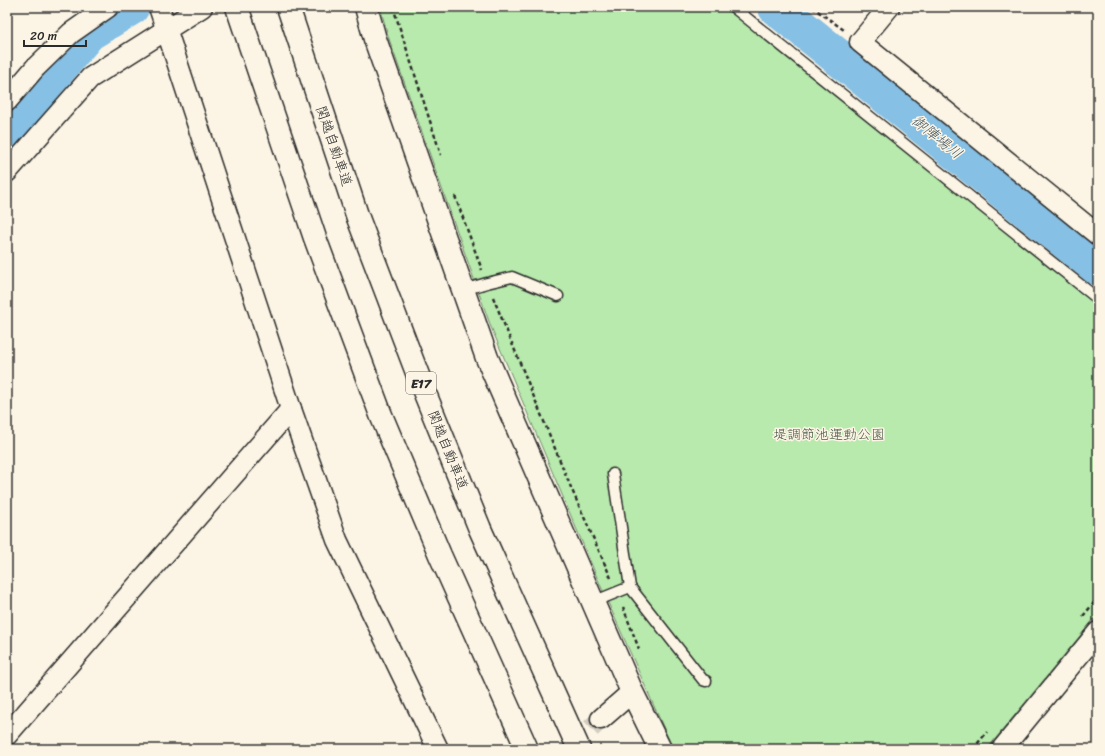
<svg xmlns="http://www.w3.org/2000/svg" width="1105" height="756" font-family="Sriracha,'Klee One',sans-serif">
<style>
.green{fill:#b7eaac;stroke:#718a6c}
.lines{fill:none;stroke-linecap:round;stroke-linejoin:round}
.river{stroke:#86c0e5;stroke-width:37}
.street-tunnel{stroke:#d2cdc0;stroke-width:20;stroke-dasharray:20 10;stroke-linecap:butt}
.lane-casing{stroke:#2b2b2b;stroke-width:13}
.street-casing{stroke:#2b2b2b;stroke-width:23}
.secondary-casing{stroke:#2b2b2b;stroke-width:25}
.highway-casing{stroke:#2b2b2b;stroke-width:25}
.path{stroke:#2b2b2b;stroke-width:2.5;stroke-dasharray:4 3;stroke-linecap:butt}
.lane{stroke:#fcf5e5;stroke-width:10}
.street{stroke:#fcf5e5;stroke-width:20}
.secondary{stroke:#fcf5e5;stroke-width:22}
.highway{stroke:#fcf5e5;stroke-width:22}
.labels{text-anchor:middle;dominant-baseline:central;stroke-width:3;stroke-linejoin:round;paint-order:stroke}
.shield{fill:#fcf5e5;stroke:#6a6863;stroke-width:1}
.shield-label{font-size:13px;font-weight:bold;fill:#2b2b2b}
.street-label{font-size:14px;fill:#2b2b2b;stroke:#fcf5e5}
.park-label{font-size:14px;fill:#4e5b4b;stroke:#fcf5e5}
.water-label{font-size:15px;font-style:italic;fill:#465863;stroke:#fcf5e5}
</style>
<rect width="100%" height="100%" fill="#fcf5e5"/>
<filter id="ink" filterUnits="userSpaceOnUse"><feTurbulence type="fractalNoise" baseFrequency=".025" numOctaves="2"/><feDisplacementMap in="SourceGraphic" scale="8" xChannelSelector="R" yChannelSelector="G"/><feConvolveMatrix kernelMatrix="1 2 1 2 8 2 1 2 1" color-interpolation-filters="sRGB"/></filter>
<g filter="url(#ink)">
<polygon class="green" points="380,7 727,7 1098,306 1098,614 987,749 673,749 599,582 491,327 389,39"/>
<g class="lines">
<g class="river">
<polyline points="776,7 1098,267"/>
<polyline points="7,129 88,33 131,7"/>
</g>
<polyline class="street-tunnel" points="569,749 601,719"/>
<g class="lane-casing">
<g id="lane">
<polyline points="733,7 1098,299"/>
<polyline points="463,290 487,283 512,277 558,296"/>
<polyline points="613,474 630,587 703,680 706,681"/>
<polyline points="593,602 630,587"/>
</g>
</g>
<g class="street-casing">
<g id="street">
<polyline points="159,7 291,409 337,540 438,749"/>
<polyline points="889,7 860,42 1098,235"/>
<polyline points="7,101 35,68 71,33 108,7"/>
<polyline points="7,172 90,78 202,7"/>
<polyline points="601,719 632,692"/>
<polyline points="7,735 291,409"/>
<polyline points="1002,749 1098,632"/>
</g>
</g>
<g class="secondary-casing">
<polyline id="secondary" points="366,7 375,39 487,358 632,692 660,749"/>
</g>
<g class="highway-casing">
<g id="highway">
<polyline points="237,7 315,238 381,415 440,555 527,749"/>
<polyline points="288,7 358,218 424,391 480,529 579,749"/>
</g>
</g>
<g class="path">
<polyline points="393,7 441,155"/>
<polyline points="812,7 844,30"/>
<polyline points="455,196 482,270"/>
<polyline points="493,297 572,490 611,578"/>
<polyline points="623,607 639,649"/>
<polyline points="1083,616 1098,598"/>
<polyline points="973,749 987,732"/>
</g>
<use href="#lane" class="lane"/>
<use href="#street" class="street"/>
<use href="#secondary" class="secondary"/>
<use href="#highway" class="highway"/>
</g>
</g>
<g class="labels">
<rect class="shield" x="406" y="372" width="30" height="22" rx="3"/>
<g class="shield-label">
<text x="421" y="383">E17</text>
</g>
<g class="street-label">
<text transform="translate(334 146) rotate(71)">関越自動車道</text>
<text transform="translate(448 450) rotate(68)">関越自動車道</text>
</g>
<g class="park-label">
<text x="829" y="434">堤調節池運動公園</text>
</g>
<g class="water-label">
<text transform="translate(937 137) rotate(39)">御陣場川</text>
</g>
</g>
<rect width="1105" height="756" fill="none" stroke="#fcf5e5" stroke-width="24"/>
<rect x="12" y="12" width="1081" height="732" fill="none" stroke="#2b2b2b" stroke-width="1.5" filter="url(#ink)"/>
<path d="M24 40v6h62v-6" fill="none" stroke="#2b2b2b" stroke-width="2"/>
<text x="30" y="40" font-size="12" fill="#2b2b2b" stroke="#fcf5e5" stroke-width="3" paint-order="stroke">20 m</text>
</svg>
